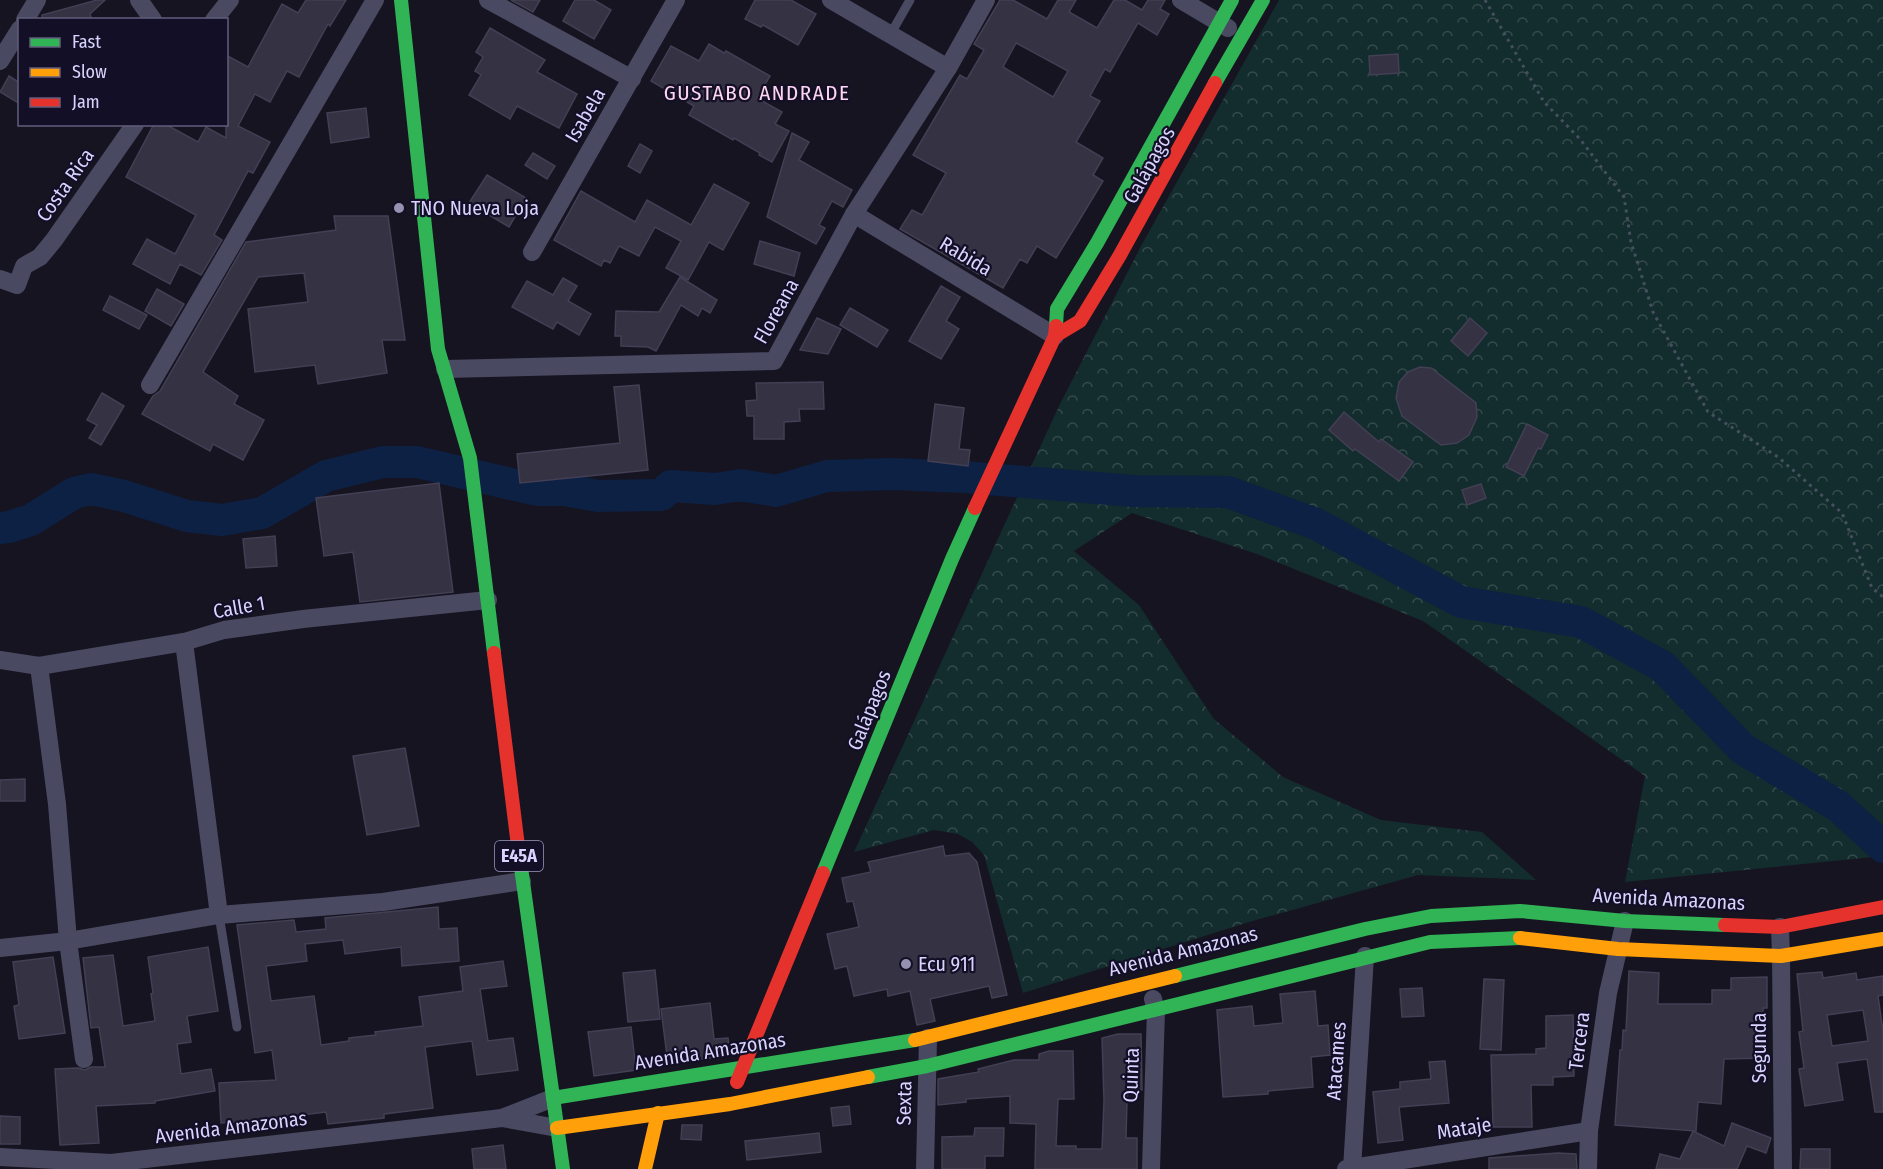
<svg xmlns="http://www.w3.org/2000/svg" width="1883" height="1169" font-family="'Fira Sans Condensed',sans-serif">
<style>
.forest{fill:url(#forest-crowns)}
.lines{fill:none;stroke-linecap:round;stroke-linejoin:round}
.river{stroke:#0d2144;stroke-width:32}
.building{fill:#343243;stroke:#433f54;stroke-width:1.5;fill-rule:evenodd}
.path{stroke:#44505f;stroke-width:3;stroke-dasharray:3 4.5;stroke-linecap:butt}
.lane{stroke:#4a4962;stroke-width:9}
.street{stroke:#4a4962;stroke-width:18}
.fast{stroke:#30b455;stroke-width:14}
.slow{stroke:#ff9f0a;stroke-width:14}
.jam{stroke:#e5322d;stroke-width:14}
.poi-dot{fill:#9591b1;stroke:#130f26;stroke-width:2}
.labels{text-anchor:middle;dominant-baseline:central;stroke-width:4.5;stroke-linejoin:round;paint-order:stroke}
.shield{fill:#130f26;stroke:#9e99be;stroke-width:1.5}
.shield-label{font-size:18px;font-weight:bold;fill:#d9d4ff}
.street-label{font-size:20px;fill:#d9d4ff;stroke:#130f26}
.poi-label{font-size:20px;fill:#d9d4ff;stroke:#130f26;text-anchor:start}
.neighbourhood-label{font-size:21px;letter-spacing:1.5px;fill:#ffd6f0;stroke:#130f26}
</style>
<defs>
<pattern id="forest-crowns" width="20" height="18" patternUnits="userSpaceOnUse" patternTransform="scale(1.5)"><rect width="20" height="18" fill="#132c2d"/><path d="M2 6a3 3 0 1 1 6 0M12 15a3 3 0 1 1 6 0" fill="none" stroke="#354a4c"/></pattern>
</defs>
<rect width="100%" height="100%" fill="#161421"/>
<polygon class="forest" points="1279,0 1883,0 1883,856 1625,882 1645,776 1423,621 1257,554 1132,513 1074,551 1139,605 1213,718 1283,777 1381,820 1482,832 1536,880 1418,875 1249,922 1023,993 984,855 972,842 958,834 934,830 854,852 1059,406 1141,246"/>
<g class="lines">
<polyline class="river" points="0,528 9,527 31,520 74,493 91,489 124,496 187,516 222,520 262,513 326,476 383,462 417,462 537,490 564,490 598,496 661,495 671,486 715,489 741,485 776,491 827,476 892,474 964,477 1133,491 1228,492 1316,524 1461,602 1581,622 1662,666 1743,749 1838,806 1883,847"/>
</g>
<g class="building">
<polygon points="97,0 105,0 90,14 92,20 42,20 42,15"/>
<polygon points="306,0 346,0 330,26 328,24 299,77 287,71 270,102 255,94 238,126 270,142 253,173 248,171 214,235 222,240 201,275 180,264 170,284 133,264 147,239 175,254 196,215 126,177 154,124 165,124 198,142 206,127 226,138 226,55 248,67 282,4 298,13"/>
<polygon points="511,0 540,0 533,12"/>
<polygon points="575,0 594,0 611,10 594,39 563,21"/>
<polygon points="755,0 791,0 816,14 798,45 763,25 761,27 745,19"/>
<path d="M1000,0H1013L1047,19L1058,0H1076L1069,12L1097,28L1114,0H1125L1142,10L1148,0H1165L1160,9L1169,14L1157,35L1138,23L1110,72L1105,69L1090,96L1100,101L1076,142L1103,158L1093,175L1103,181L1077,224L1056,258L1037,246L1027,263L1020,259L1003,288L900,229L912,210L922,215L946,173L913,155L960,75L967,79L984,50L974,44ZM1016,43L1068,71L1053,97L1003,67Z"/>
<polygon points="490,28 545,60 537,72 577,94 559,128 517,106 510,119 469,95 481,75 475,71 483,57 476,52"/>
<polygon points="709,44 724,53 726,51 770,76 757,98 782,112 775,124 789,131 772,162 759,155 760,153 734,138 733,140 689,115 694,106 651,81 671,46 699,61"/>
<polygon points="1398,54 1399,73 1370,75 1369,56"/>
<polygon points="9,76 20,83 20,104 0,92"/>
<polygon points="366,108 369,137 331,143 327,113"/>
<polygon points="792,133 809,142 799,160 852,190 843,207 832,201 819,225 825,228 816,244 767,217"/>
<polygon points="640,144 652,151 640,173 628,166"/>
<polygon points="533,153 555,166 547,179 525,165"/>
<polygon points="487,175 526,198 509,227 469,203"/>
<polygon points="714,184 749,203 723,250 709,242 688,280 666,268 681,241 655,227 639,256 619,246 610,263 604,260 601,266 554,240 581,191 635,222 647,200 691,225"/>
<polygon points="334,216 388,216 405,340 382,340 387,373 318,384 315,365 255,372 248,309 308,302 304,273 258,277 203,372 238,396 234,404 264,420 243,460 213,444 210,451 142,414 153,396 160,391 246,242 336,230"/>
<polygon points="760,241 800,253 794,276 754,264"/>
<polygon points="680,277 717,300 710,313 702,308 698,316 681,305 656,351 648,347 621,346 621,336 615,336 616,311 659,312"/>
<polygon points="563,278 577,286 568,301 591,314 579,335 557,322 553,329 512,307 527,281 553,295"/>
<polygon points="941,286 960,297 946,321 959,329 941,359 909,341"/>
<polygon points="157,289 184,304 171,326 145,311"/>
<polygon points="110,296 147,315 139,329 103,310"/>
<polygon points="850,308 888,330 877,347 840,325"/>
<polygon points="817,318 841,329 828,354 800,350"/>
<polygon points="1470,318 1487,333 1468,356 1451,341"/>
<polygon points="1420,367 1431,368 1476,403 1477,417 1469,435 1457,443 1441,445 1402,416 1396,398 1399,382 1408,372"/>
<polygon points="823,382 824,409 799,409 800,421 784,422 784,439 754,439 754,416 747,416 746,401 757,400 756,383"/>
<polygon points="639,385 648,470 520,483 517,454 620,443 614,387"/>
<polygon points="102,393 124,406 101,445 89,438 97,425 87,420"/>
<polygon points="935,404 964,408 959,449 970,450 968,466 928,461"/>
<polygon points="1344,412 1379,442 1381,439 1413,462 1399,481 1355,449 1353,451 1329,430"/>
<polygon points="1527,424 1548,435 1541,449 1538,448 1524,476 1506,467"/>
<polygon points="439,483 453,592 360,602 353,552 324,556 316,498"/>
<polygon points="1481,484 1486,498 1467,505 1462,490"/>
<polygon points="275,536 277,566 246,568 243,539"/>
<polygon points="405,748 419,826 367,835 353,756"/>
<polygon points="25,779 25,801 0,801 0,780"/>
<polygon points="943,846 945,856 969,853 977,862 1007,995 992,998 989,986 930,999 935,1021 917,1025 910,991 888,996 887,989 854,996 847,966 835,969 827,934 859,927 853,901 847,902 842,878 871,872 868,862"/>
<polygon points="438,907 439,929 457,928 459,961 402,966 401,947 345,954 343,940 305,944 307,961 266,966 271,1001 314,996 321,1045 349,1041 349,1038 376,1035 375,1032 423,1026 419,997 463,991 460,967 503,961 507,986 480,989 488,1041 513,1038 518,1070 477,1075 472,1041 425,1047 433,1108 384,1114 384,1118 328,1124 326,1112 252,1121 221,1123 219,1083 276,1080 272,1050 255,1053 237,925 294,920 296,932 326,929 325,918"/>
<polygon points="208,947 218,1011 187,1016 191,1042 177,1044 181,1074 211,1069 215,1091 155,1101 155,1103 96,1106 99,1143 60,1145 55,1069 78,1068 85,1070 91,1067 105,1067 99,1027 91,1028 83,958 113,955 123,1026 155,1021 151,994 153,993 148,957"/>
<polygon points="53,957 65,1033 19,1039 14,1006 19,1005 13,962"/>
<polygon points="655,970 660,1019 628,1022 623,973"/>
<polygon points="1629,971 1659,973 1658,1004 1712,1004 1712,990 1731,990 1731,978 1767,977 1767,1008 1763,1008 1764,1058 1724,1059 1721,1104 1698,1102 1696,1131 1615,1125 1620,1050 1622,1050 1623,1030 1626,1031"/>
<path d="M1822,972L1823,978L1856,973L1857,980L1883,976V995L1878,996L1883,1031V1112H1875L1867,1059L1837,1063L1843,1100L1805,1106L1799,1069L1804,1068L1799,1032L1803,1031L1797,974ZM1863,1010L1868,1041L1832,1046L1827,1015Z"/>
<polygon points="1484,979 1504,980 1501,1050 1480,1049"/>
<polygon points="1422,988 1424,1016 1402,1017 1400,989"/>
<polygon points="1315,991 1318,1026 1328,1025 1330,1055 1311,1057 1313,1087 1268,1091 1268,1094 1223,1097 1217,1010 1252,1006 1254,1026 1283,1023 1280,994"/>
<polygon points="710,1003 714,1039 728,1038 730,1055 668,1064 661,1009"/>
<polygon points="1573,1015 1574,1076 1553,1077 1553,1085 1531,1085 1532,1127 1493,1127 1491,1055 1536,1054 1536,1049 1546,1048 1546,1016"/>
<polygon points="631,1027 636,1070 594,1076 588,1032"/>
<polygon points="1118,1034 1141,1034 1142,1090 1128,1090 1127,1101 1126,1138 1137,1138 1137,1169 1035,1169 1036,1124 1010,1123 1010,1096 966,1099 966,1102 938,1105 938,1079 979,1072 978,1069 1014,1060 1039,1060 1039,1054 1049,1051 1073,1051 1074,1099 1058,1099 1056,1146 1076,1146 1076,1149 1102,1149 1104,1101 1102,1038"/>
<polygon points="1445,1061 1449,1103 1399,1107 1403,1140 1378,1143 1373,1092 1400,1089 1400,1082 1431,1079 1429,1062"/>
<polygon points="849,1106 851,1124 833,1126 831,1108"/>
<polygon points="0,1116 20,1117 20,1144 0,1144"/>
<polygon points="1732,1123 1771,1138 1766,1153 1747,1146 1737,1169 1656,1169 1660,1154 1680,1159 1693,1131 1724,1146"/>
<polygon points="682,1125 702,1125 701,1140 681,1139"/>
<polygon points="975,1128 1004,1128 1003,1156 985,1156 985,1169 942,1169 942,1137 974,1136"/>
<polygon points="819,1133 821,1152 747,1160 745,1141"/>
<polygon points="503,1145 506,1169 474,1169 472,1149"/>
<polygon points="1801,1149 1830,1149 1830,1169 1800,1169"/>
<polygon points="1558,1153 1576,1154 1577,1169 1489,1169 1489,1158"/>
</g>
<g class="lines">
<polyline class="path" points="1485,0 1544,102 1580,139 1624,197 1631,242 1653,312 1708,412 1778,457 1842,513 1872,588 1883,597"/>
<g class="lane">
<polyline points="890,35 910,0"/>
<polyline points="219,915 237,1027"/>
</g>
<g class="street">
<polyline points="139,0 153,20"/>
<polyline points="488,0 632,79"/>
<polyline points="831,0 948,68"/>
<polyline points="1181,0 1228,28"/>
<polyline points="25,20 37,0"/>
<polyline points="214,20 230,0"/>
<polyline points="0,61 20,29"/>
<polyline points="854,214 1055,336"/>
<polyline points="532,252 676,0"/>
<polyline points="0,279 17,285 24,266 40,257 54,240 135,124"/>
<polyline points="445,369 774,361 854,214 948,68 986,0"/>
<polyline points="150,385 375,0"/>
<polyline points="184,642 219,915"/>
<polyline points="0,660 39,666 184,642 224,630 303,619 488,600"/>
<polyline points="39,666 57,804 68,941 84,1059"/>
<polyline points="1780,927 1781,956 1783,1169"/>
<polyline points="0,948 68,941 219,915 383,902 522,881"/>
<polyline points="502,1118 557,1128"/>
<polyline points="0,1157 111,1163 502,1118 553,1098"/>
<polyline points="925,1169 928,1038"/>
<polyline points="1151,1169 1156,1010 1153,999"/>
<polyline points="1346,1169 1589,1131"/>
<polyline points="1352,1169 1365,956"/>
<polyline points="1588,1169 1589,1131 1608,993 1625,921"/>
</g>
<g class="fast">
<polyline points="401,0 438,349 470,458 494,653"/>
<polyline points="1215,83 1263,0"/>
<polyline points="1056,326 1057,309 1097,243 1232,0"/>
<polyline points="518,846 563,1169"/>
<polyline points="823,873 952,559 975,508"/>
<polyline points="1175,976 1365,929 1431,916 1520,911 1625,921 1725,925"/>
<polyline points="868,1077 927,1066 1430,942 1520,938"/>
<polyline points="553,1098 915,1040"/>
</g>
<g class="slow">
<polyline points="1520,938 1618,949 1781,956 1883,939"/>
<polyline points="915,1040 1175,976"/>
<polyline points="557,1128 730,1104 868,1077"/>
<polyline points="645,1169 658,1113"/>
</g>
<g class="jam">
<polyline points="1055,336 1080,321 1120,255 1215,83"/>
<polyline points="975,508 1055,336 1056,326"/>
<polyline points="494,653 518,846"/>
<polyline points="1725,925 1780,927 1883,907"/>
<polyline points="737,1082 823,873"/>
</g>
</g>
<g class="poi-dot">
<circle cx="399" cy="208" r="6"/>
<circle cx="906" cy="964" r="6"/>
</g>
<g class="labels">
<rect class="shield" x="495" y="841" width="48" height="30" rx="4.5"/>
<g class="shield-label">
<text x="519" y="856">E45A</text>
</g>
<g class="street-label">
<text transform="translate(585 115) rotate(-60)">Isabela</text>
<text transform="translate(1149 165) rotate(-61)">Galápagos</text>
<text transform="translate(65 185) rotate(-55)">Costa Rica</text>
<text transform="translate(966 256) rotate(31)">Rabida</text>
<text transform="translate(776 311) rotate(-61)">Floreana</text>
<text transform="translate(239 607) rotate(-10)">Calle 1</text>
<text transform="translate(869 710) rotate(-68)">Galápagos</text>
<text transform="translate(1669 899) rotate(3)">Avenida Amazonas</text>
<text transform="translate(1183 951) rotate(-14)">Avenida Amazonas</text>
<text transform="translate(1579 1041) rotate(-83)">Tercera</text>
<text transform="translate(1759 1048) rotate(-90)">Segunda</text>
<text transform="translate(710 1051) rotate(-9)">Avenida Amazonas</text>
<text transform="translate(1336 1061) rotate(-86)">Atacames</text>
<text transform="translate(1131 1075) rotate(-88)">Quinta</text>
<text transform="translate(904 1103) rotate(-89)">Sexta</text>
<text transform="translate(231 1127) rotate(-7)">Avenida Amazonas</text>
<text transform="translate(1464 1128) rotate(-9)">Mataje</text>
</g>
<g class="poi-label">
<text x="411" y="208">TNO Nueva Loja</text>
<text x="918" y="964">Ecu 911</text>
</g>
<g class="neighbourhood-label">
<text x="757" y="93">GUSTABO ANDRADE</text>
</g>
</g>
<rect x="18" y="18" width="210" height="108" fill="#130f26" stroke="#625e7d" stroke-width="1.5"/>
<rect x="30" y="38" width="30" height="9" fill="#30b455" stroke="#625e7d" stroke-width="1.5"/>
<text x="72" y="48" font-size="18" fill="#d9d4ff">Fast</text>
<rect x="30" y="68" width="30" height="9" fill="#ff9f0a" stroke="#625e7d" stroke-width="1.5"/>
<text x="72" y="78" font-size="18" fill="#d9d4ff">Slow</text>
<rect x="30" y="98" width="30" height="9" fill="#e5322d" stroke="#625e7d" stroke-width="1.5"/>
<text x="72" y="108" font-size="18" fill="#d9d4ff">Jam</text>
</svg>
